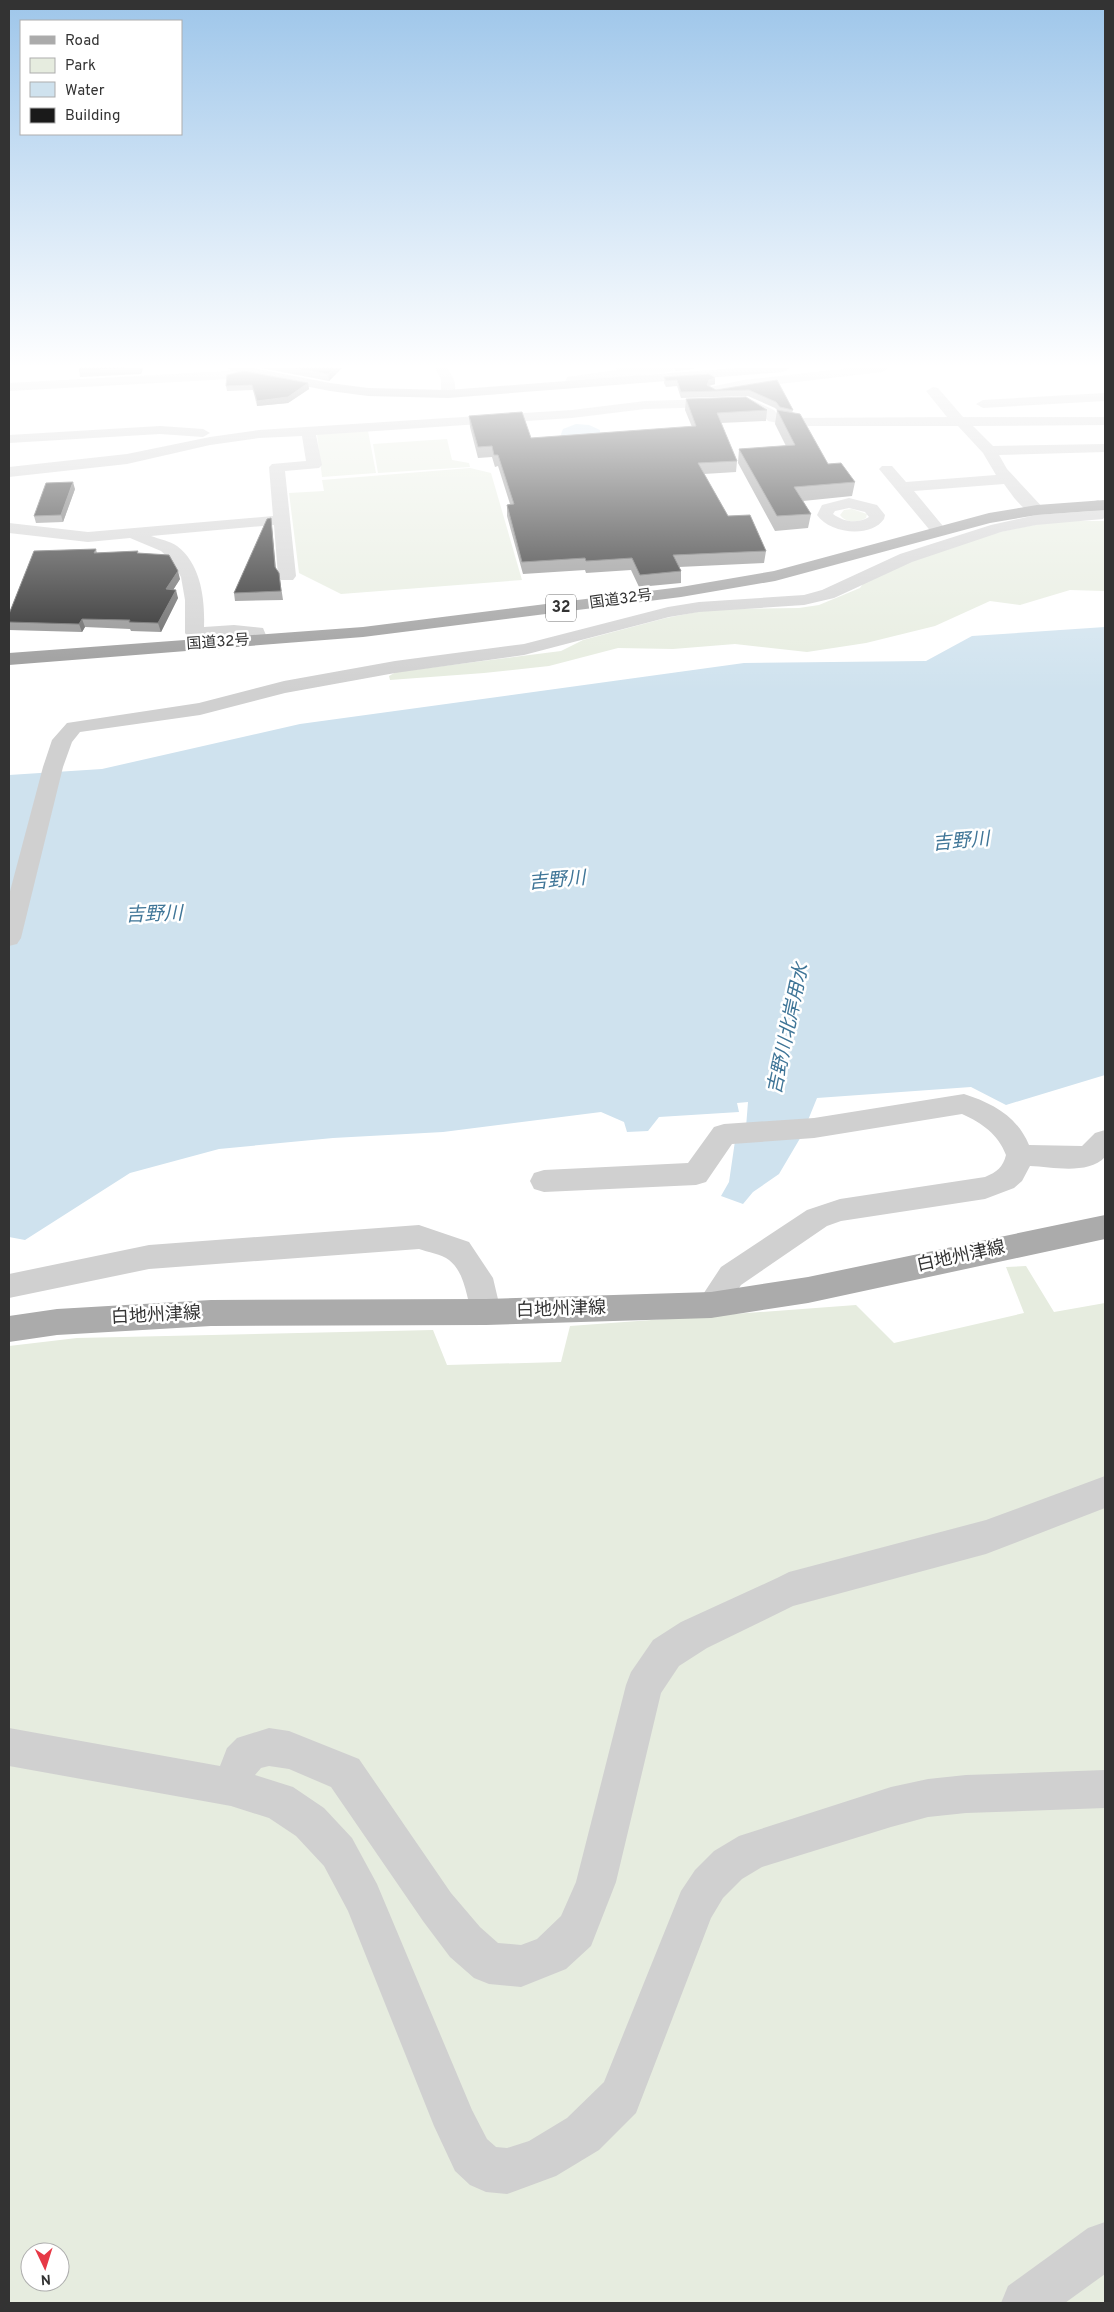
<svg xmlns="http://www.w3.org/2000/svg" width="1114" height="2312" font-family="Overpass,'Noto Sans JP',sans-serif">
<style>
.green{fill:#e6ecdf;fill-rule:evenodd}
.water{fill:#cfe2ee}
.lines{fill:none;stroke-linecap:round;stroke-linejoin:round}
.minor{fill:#d0d0d0;fill-rule:evenodd}
.major{fill:#ababab;fill-rule:evenodd}
.highway{fill:#9a9a9a;fill-rule:evenodd}
.wall{fill:#8c8c8c}
.shaded-wall{fill:#5f5f5f}
.building{fill:#1a1a1a;stroke:#5f5f5f}
.labels{text-anchor:middle;dominant-baseline:central;stroke-width:5;stroke-linejoin:round;paint-order:stroke}
.far-street-label{font-size:15px;fill:#333;stroke:#fff}
.shield{fill:#fff;stroke:#707070;stroke-width:1}
.shield-label{font-size:16px;font-weight:bold;fill:#333}
.street-label{font-size:18px;fill:#333;stroke:#fff}
.water-label{font-size:19px;font-style:italic;fill:#3f7597;stroke:#fff}
</style>
<rect width="100%" height="100%" fill="#fff"/>
<g class="green">
<polygon points="368,431 376,473 322,477 317,434"/>
<polygon points="447,439 452,460 469,463 470,467 378,473 373,444"/>
<polygon points="470,468 491,473 522,580 341,594 299,573 289,493 324,491 322,480"/>
<path d="M852,509L867,514L866,518C857,523 846,523 840,515L844,510Z"/>
<path d="M1064,521H1105V591L1070,590L1020,605L990,601L935,626L866,643L807,652L735,644L673,649L618,648L549,666L484,673L390,680L389,676L396,672L561,651L583,640L666,618L712,609L799,608L819,605L860,588L864,582C927,552 995,528 1064,521Z"/>
<path d="M1026,1266L1054,1312L1105,1303V2303H9V1346L77,1338L433,1330L447,1365L561,1362L570,1326L856,1305L894,1343L1024,1313L1006,1267ZM30,2252H60V2282H30Z"/>
</g>
<g class="water">
<polygon points="576,424 589,425 600,430 600,435 562,437 561,434 563,429"/>
<polygon points="1105,627 1105,1075 1006,1105 971,1087 817,1098 802,1135 779,1174 753,1192 743,1204 721,1196 729,1182 735,1141 745,1140 748,1102 737,1103 739,1112 659,1117 648,1131 627,1132 624,1122 601,1112 443,1132 333,1138 219,1149 130,1173 25,1240 9,1237 9,775 102,769 300,724 744,663 926,661 972,636"/>
</g>
<g class="lines">
<g class="minor">
<polygon points="238,368 249,368 251,370 249,373 230,379 9,391 9,383 228,371"/>
<path d="M435,368H447C454,377 458,386 453,397H443L441,394V379Z"/>
<polygon points="616,368 676,368 669,372 578,383 576,387 571,388 564,384 567,377 617,370"/>
<polygon points="850,368 889,368 882,372 744,388 715,394 708,390 710,387 744,380"/>
<path d="M933,387L938,388L963,417H1105V425L973,426L993,446L1105,444V452L999,455L1007,469L1045,510L1043,513C1026,518 1013,496 1004,484L914,491L947,531L945,534H933L879,469L882,466H892L906,482L996,475L983,453L958,426H793L768,421L764,416L745,406L645,409L572,418L316,435L322,465L319,468L285,471L296,576L293,580H281L278,576L274,525L151,536C159,539 170,541 177,546C201,564 205,599 204,627L234,625L263,628L268,640L265,644H253L249,637H188L185,633V600L181,577L172,561L161,551L130,538L88,542L9,533V523L88,532L273,516L269,467L272,464L306,461L302,436L259,438L210,445L127,464L9,477V467L127,454L210,437L259,430L572,410L645,401L748,398L774,410L778,415L793,418L947,417L926,391Z"/>
<polygon points="1105,393 1105,401 983,408 976,404 983,400"/>
<polygon points="160,426 203,429 210,433 203,437 160,434 9,443 9,435"/>
<path d="M849,498L877,505L885,515L884,519C870,539 829,533 817,515L822,505ZM849,508L865,512L869,517C857,524 844,522 833,514L835,511Z"/>
<polygon points="1098,500 1105,504 1105,516 1103,519 1036,525 1001,532 912,562 834,598 804,605 699,612 669,617 524,655 395,673 285,693 200,715 80,732 72,742 63,767 21,938 17,944 9,946 9,895 43,767 52,740 67,723 199,703 284,681 395,661 524,644 668,607 699,602 804,595 822,590 900,554 991,525 1036,515 1092,511 1090,505 1092,502"/>
<path d="M964,1094C992,1103 1017,1116 1029,1145L1082,1146L1095,1133L1105,1130V1157C1088,1175 1053,1167 1030,1166L1022,1181L1014,1188L985,1199L841,1221L827,1226L741,1285L722,1314L711,1318L700,1314L696,1305L721,1267L807,1210L840,1199L985,1177C997,1172 1003,1167 1006,1155C998,1134 982,1123 962,1114L814,1138L732,1144L706,1182L696,1185L544,1192L534,1189L530,1181L534,1173L544,1170L688,1163L714,1127L724,1124L814,1118Z"/>
<path d="M419,1225L469,1242L493,1278L501,1312L497,1321L486,1325L475,1321C466,1302 467,1274 449,1260C442,1254 427,1252 419,1249L149,1269L9,1298V1274L149,1245Z"/>
<polygon points="1105,1476 1105,1508 986,1554 793,1606 707,1648 679,1666 661,1693 616,1882 591,1946 566,1969 521,1987 489,1984 474,1978 450,1957 423,1921 331,1787 289,1769 269,1766 261,1768 255,1775 293,1787 324,1808 352,1838 377,1884 472,2110 487,2139 496,2147 507,2148 529,2141 567,2118 604,2082 681,1891 695,1870 714,1851 739,1836 891,1787 928,1779 966,1775 1105,1770 1105,1808 966,1813 928,1817 891,1827 762,1867 742,1879 723,1898 711,1918 636,2113 599,2150 556,2176 507,2194 486,2192 470,2185 455,2171 434,2126 348,1911 324,1866 296,1836 269,1818 231,1806 9,1766 9,1728 220,1766 227,1748 237,1738 269,1728 289,1731 359,1759 451,1893 480,1927 498,1943 521,1945 537,1939 561,1916 576,1882 626,1685 631,1672 653,1640 681,1622 777,1578 789,1572 986,1520"/>
<polygon points="1105,2222 1105,2274 1065,2303 1001,2303 1008,2286 1088,2228"/>
</g>
<g class="major">
<polygon points="227,368 253,368 330,383 368,388 448,390 736,368 790,368 783,372 448,398 368,396 330,391 234,372"/>
<polygon points="1105,1215 1105,1239 808,1303 711,1318 486,1325 211,1326 57,1335 9,1342 9,1316 57,1309 211,1300 486,1299 711,1292 808,1277"/>
</g>
<polygon class="highway" points="1105,500 1105,510 1037,515 990,523 775,581 681,597 363,637 9,665 9,653 363,627 681,587 774,571 989,513 1037,505"/>
</g>
<g class="wall">
<polygon points="80,368 143,368 141,374 80,377 79,370"/>
<polygon points="261,368 342,368 329,381"/>
<polygon points="675,368 694,368 694,369 675,371"/>
<polygon points="664,377 715,378 715,384 709,386 716,390 777,380 793,410 792,413 828,464 855,482 852,496 803,501 811,514 808,528 775,531 738,463 739,449 786,446 775,424 777,410 775,408 748,396 681,398 677,386 666,387 664,383"/>
<polygon points="308,383 309,389 288,403 257,406 253,390 227,391 226,386"/>
<polygon points="686,399 767,410 766,421 721,423 737,461 736,472 704,474 728,516 766,551 764,563 679,567 681,571 681,583 639,587 631,570 586,573 585,570 523,574 507,516 507,505 510,504 498,466 495,467 492,457 478,458 470,427 469,416 531,438 692,427 685,410"/>
<polygon points="75,489 63,522 36,523 34,516"/>
<polygon points="272,527 276,569 279,573 283,600 235,601 234,593"/>
<polygon points="96,549 97,553 138,553 180,579 173,590 178,598 161,632 131,631 130,629 85,627 82,632 9,630 9,614"/>
</g>
<g class="shaded-wall">
<polygon points="140,368 143,368 141,374"/>
<polygon points="334,368 342,368 329,381 328,374"/>
<polygon points="715,378 715,384 708,386 707,385 709,380"/>
<polygon points="308,383 309,389 288,403 257,406 257,401"/>
<polygon points="73,482 75,489 63,522 61,515"/>
<polygon points="178,571 180,579 168,598 166,589"/>
<polygon points="176,590 178,598 161,632 158,623"/>
<polygon points="82,619 85,627 82,632 79,624"/>
</g>
<g class="building">
<polygon points="80,368 124,368 79,370"/>
<polygon points="296,368 334,368 328,374"/>
<polygon points="244,371 308,383 288,397 257,401 252,385 226,386 227,375"/>
<polygon points="709,374 715,378 709,380 707,385 716,390 777,380 793,410 780,407 776,402 749,390 681,392 677,380 666,381 664,377"/>
<polygon points="746,397 767,410 717,413 737,461 698,463 728,516 750,515 766,551 673,555 681,571 640,575 632,558 586,561 585,558 522,562 507,505 514,504 498,455 494,455 492,446 478,447 469,416 522,412 531,438 696,426 686,399"/>
<polygon points="777,410 800,414 828,464 841,463 855,482 794,487 811,514 777,516 739,449 795,445"/>
<polygon points="73,482 61,515 34,516 46,483"/>
<polygon points="271,518 275,567 279,573 281,591 234,593 267,519"/>
<polygon points="96,549 94,553 138,551 137,553 169,555 178,571 166,589 176,590 158,623 129,622 130,620 82,619 79,624 9,622 9,614 34,551"/>
</g>
<linearGradient id="sky" x2="0" y2="1"><stop stop-color="#9ec6ea"/><stop offset="0.53" stop-color="#fff"/><stop offset="1" stop-color="#fff" stop-opacity="0"/></linearGradient>
<rect width="1114" height="691" fill="url(#sky)"/>
<g class="labels">
<g class="far-street-label">
<text transform="translate(621 600) rotate(-8)">国道32号</text>
<text transform="translate(218 643) rotate(-4)">国道32号</text>
</g>
<rect class="shield" x="546" y="594.5" width="30" height="27" rx="4"/>
<g class="shield-label">
<text x="561" y="608">32</text>
</g>
<g class="street-label">
<text transform="translate(961 1257) rotate(-12)">白地州津線</text>
<text transform="translate(561 1310) rotate(-2)">白地州津線</text>
<text transform="translate(156 1316) rotate(-3)">白地州津線</text>
</g>
<g class="water-label">
<text transform="translate(961 842) rotate(-5)">吉野川</text>
<text transform="translate(557 881) rotate(-5)">吉野川</text>
<text transform="translate(154 915) rotate(-2)">吉野川</text>
<text transform="translate(789 1029) rotate(-78)">吉野川北岸用水</text>
</g>
</g>
<rect width="1114" height="2312" fill="none" stroke="#333333" stroke-width="20"/>
<rect x="20" y="20" width="162" height="115" fill="#ffffff" stroke="#adadad"/>
<rect x="30" y="36" width="25" height="8" fill="#ababab" stroke="#adadad"/>
<text x="65" y="45" font-size="15" fill="#333333">Road</text>
<rect x="30" y="58" width="25" height="15" fill="#e6ecdf" stroke="#adadad"/>
<text x="65" y="70" font-size="15" fill="#333333">Park</text>
<rect x="30" y="82" width="25" height="15" fill="#cfe2ee" stroke="#adadad"/>
<text x="65" y="95" font-size="15" fill="#333333">Water</text>
<rect x="30" y="108" width="25" height="15" fill="#1a1a1a" stroke="#adadad"/>
<text x="65" y="120" font-size="15" fill="#333333">Building</text>
<g transform="translate(45 2267) rotate(176)"><circle r="24" fill="#ffffff" stroke="#adadad"/>
<path d="M0-4L9 19L0 12L-9 19Z" fill="#e63946"/>
<text y="-8" font-size="14" font-weight="bold" text-anchor="middle" fill="#333333">N</text>
</g>
</svg>
